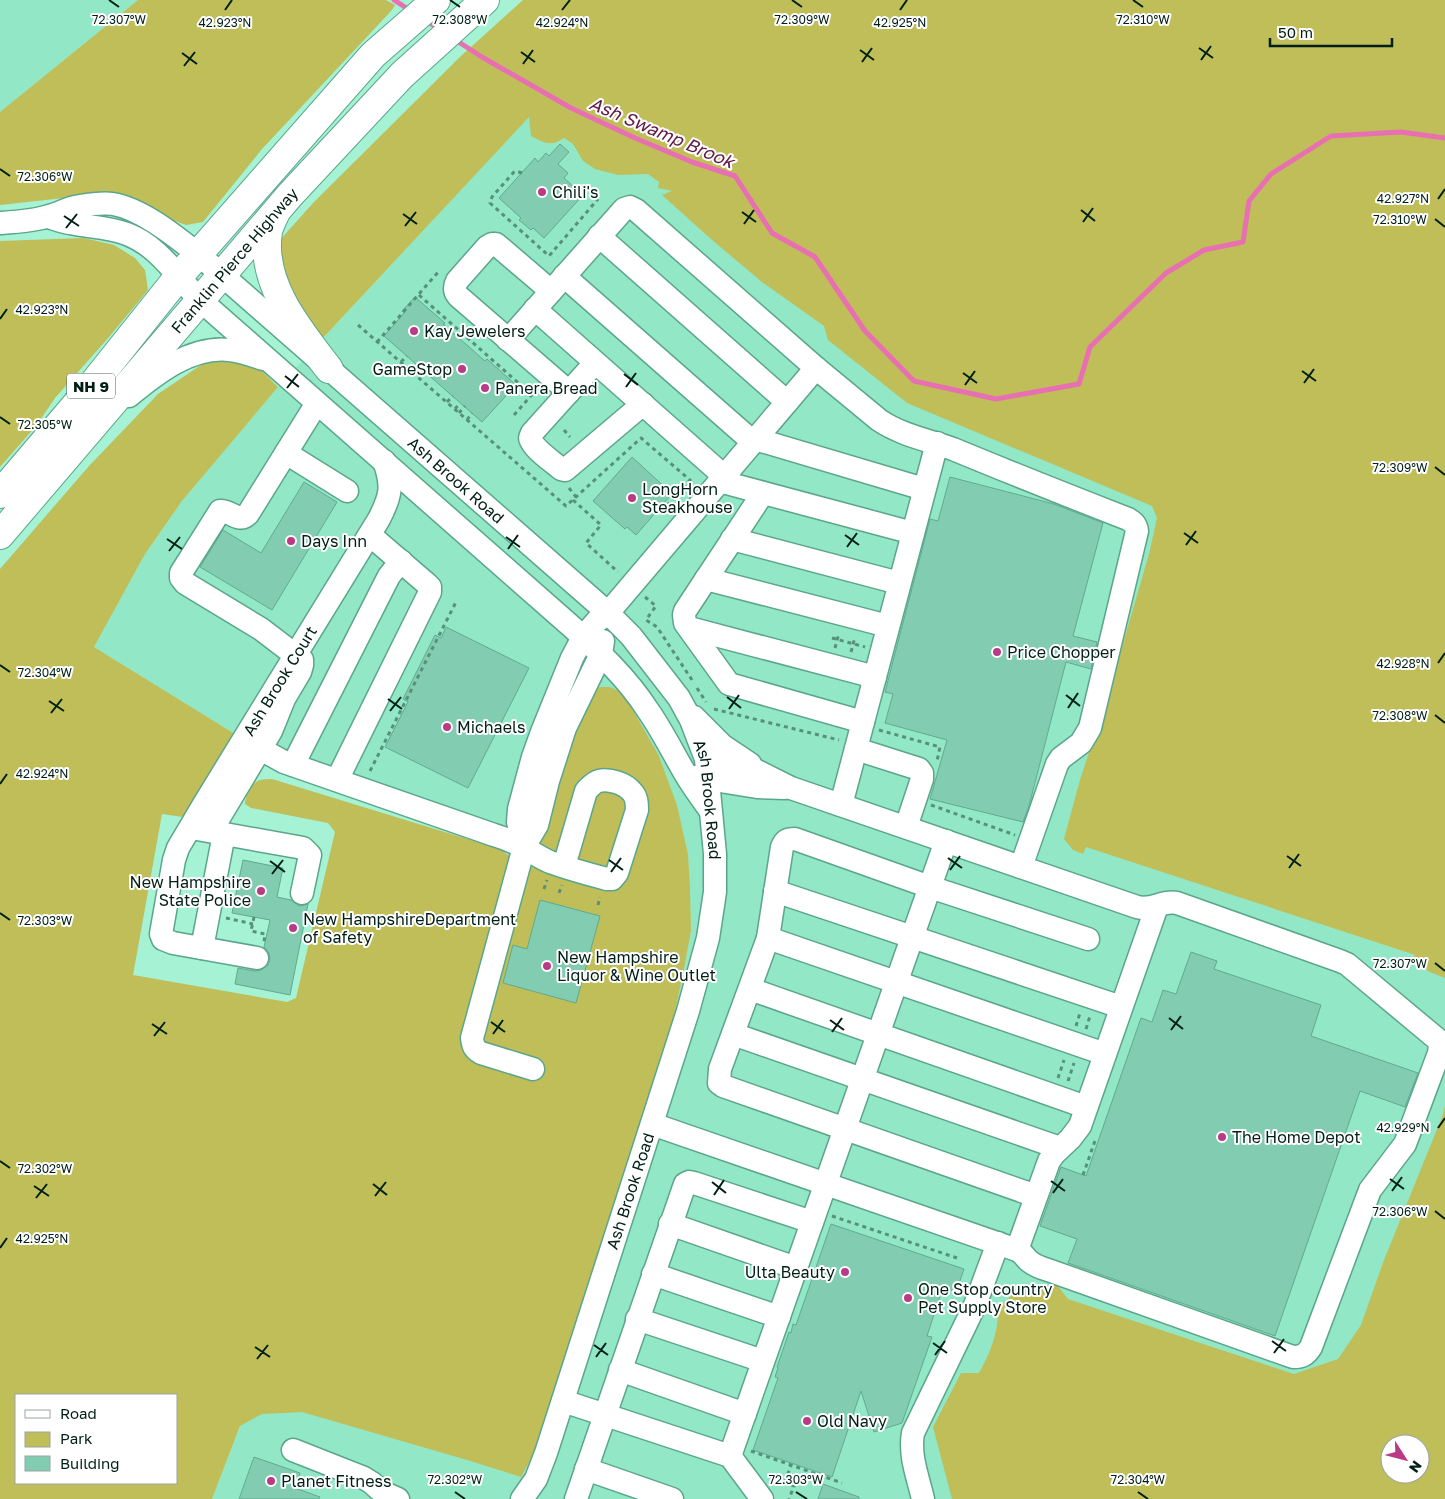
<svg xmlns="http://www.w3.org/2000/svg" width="1445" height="1499" font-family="'Golos Text',sans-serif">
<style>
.built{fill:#92e7c7}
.green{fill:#bfbe59;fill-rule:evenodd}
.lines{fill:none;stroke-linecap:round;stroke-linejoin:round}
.stream{stroke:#e870b2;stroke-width:5}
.building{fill:#82cdb1;stroke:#60ab90}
.minor-casing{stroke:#5ba68b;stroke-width:25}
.highway-casing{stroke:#5ba68b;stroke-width:30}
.path{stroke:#58907b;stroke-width:3;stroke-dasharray:4 4;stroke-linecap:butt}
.minor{stroke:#fff;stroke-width:22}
.highway{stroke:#fff;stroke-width:28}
.ticks{fill:none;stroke:#001f15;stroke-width:2}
.poi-dot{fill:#ba3a85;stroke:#fff;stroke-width:2}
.labels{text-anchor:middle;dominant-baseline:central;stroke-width:4;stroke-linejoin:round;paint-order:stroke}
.shield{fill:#fff;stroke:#4c625b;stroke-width:1}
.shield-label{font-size:15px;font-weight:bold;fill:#001f15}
.poi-label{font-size:16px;fill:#001f15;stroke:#fff;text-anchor:start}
.street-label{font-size:16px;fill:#001f15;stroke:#fff}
.water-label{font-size:18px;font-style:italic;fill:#631845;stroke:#fff}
.ticks-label{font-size:12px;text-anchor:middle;fill:#001f15;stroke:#fff;stroke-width:4;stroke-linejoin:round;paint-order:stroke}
</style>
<rect width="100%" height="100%" fill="#a5f2d4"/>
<g class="built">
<polygon points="0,0 138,0 0,112"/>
<polygon points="549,95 1171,500 1072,842 1445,965 1445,1172 1280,1499 212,1499 254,1391 521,1477 675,1012 685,964 691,931 688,854 677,805 659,756 524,847 244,740 94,647 145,554 182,501 278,387"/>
</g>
<g class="green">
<polygon points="138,0 386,0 395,5 392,10 262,149 203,222 186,225 100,194 0,205 0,112"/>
<path d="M523,0H1445V978L1430,972L1411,960L1415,955L1086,847L1083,854L1073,850L1064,839L1080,780L1113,678L1149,554L1157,518L1152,506L907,403L828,340L824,326L762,282L712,240L662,195L672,191L658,188L659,182L648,174L618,175L595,169L583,161L573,144L564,138C551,147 544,143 531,136L529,117L323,338L296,305L278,263L279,241L313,203L461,56Z"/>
<polygon points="84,238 114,245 135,258 145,270 148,290 109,337 55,398 36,426 0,467 0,241"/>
<path d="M215,361L253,365L263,372L278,387L182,501L145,554L94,647L238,736L190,818L162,814L133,975L287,1002L296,998L335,832L328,823L251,808L245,804C245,795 251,783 260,780C263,779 269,779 272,779L500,849L508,855L524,847L553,791L589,693L600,687H610L619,691L630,705L659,756L677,805L688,854L690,888L691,931L685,964L675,1012L534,1453L521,1477L467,1460L302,1412L262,1414L240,1426L212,1499H0V569L89,466L158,394L204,363ZM16,1395H176V1483H16Z"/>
<path d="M1445,1106V1499H952L933,1427L961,1373H979C990,1353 999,1332 998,1308L1023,1285L1033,1287L1057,1285L1068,1299L1294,1374L1338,1359L1361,1325L1384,1260L1442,1117ZM1390,1444H1420V1474H1390Z"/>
</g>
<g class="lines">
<g class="stream">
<polyline points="394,0 411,11"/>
<polyline points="425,20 441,30"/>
<polyline points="454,39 482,57 571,108 635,138 692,162 735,176 772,233 815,257 865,331 914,381 996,399 1079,384 1090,347 1166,273 1204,250 1243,242 1249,201 1271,174 1331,136 1401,132 1445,138"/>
</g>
</g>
<g class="building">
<polygon points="560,144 569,152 558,164 568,173 564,178 583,195 544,238 533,228 531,230 519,220 521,218 499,198 535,158 538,162 546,153 549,156"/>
<polygon points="415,297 445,323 443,324 485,361 487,359 516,385 482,422 384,336 404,313 402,311"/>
<polygon points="632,457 669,491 668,493 671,495 636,535 627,527 625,529 593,501"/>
<polygon points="950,477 1054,504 1103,523 1073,636 1097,642 1091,669 1066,662 1029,806 1023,822 930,799 947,740 885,723 893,694 885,692 930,519 938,521"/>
<polygon points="304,482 337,502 272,610 200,567 223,530 261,553"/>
<polygon points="446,627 529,668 468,788 385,747 408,702 403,699 435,635 441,638"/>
<polygon points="243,860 283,868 277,897 291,900 299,906 308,904 290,995 235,984 238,968 255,971 261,970 267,966 270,960 269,953 264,947 270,920 232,913"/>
<polygon points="540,900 600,916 576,1003 503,983 513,945 527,949"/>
<polygon points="1191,952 1217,961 1214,969 1321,1005 1311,1036 1418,1073 1405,1107 1360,1091 1275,1336 1068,1263 1077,1239 1040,1226 1061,1167 1086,1176 1141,1018 1152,1022 1163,990 1176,994"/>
<polygon points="831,1224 964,1269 956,1292 943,1287 927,1336 932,1337 902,1423 874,1432 861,1391 832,1477 753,1450 778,1378 775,1377 778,1368 777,1367 789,1332 791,1333 793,1324 796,1325"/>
<polygon points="254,1457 300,1473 295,1488 320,1497 319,1499 239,1499"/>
<polygon points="823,1484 859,1497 859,1499 818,1499"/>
</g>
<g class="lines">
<g class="minor-casing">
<g id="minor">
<path d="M48,217C55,219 63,222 70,223C89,227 109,227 127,234C159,246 177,277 200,300L572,627C599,652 627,678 647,709C662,730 673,753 686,775C693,787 702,799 710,810"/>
<path id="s1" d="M0,223C16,222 34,221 49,216C58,214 66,209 75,207C87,205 100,202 113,204C142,209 175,236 198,254L608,613L631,636L679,698L691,720L706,759L715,854V892L708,938L688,1011L546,1453L536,1479L522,1499"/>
<polyline points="599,236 787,402"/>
<polyline points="564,276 753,442"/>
<path d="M551,291L496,244H492L487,247L457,281C454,287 454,291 458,296L569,392"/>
<polyline points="535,309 724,476"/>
<path d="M508,340L624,209L630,207L636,210L816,368L879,420C901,435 928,440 953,449C1011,473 1069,496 1128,519C1133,522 1136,524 1137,531L1090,728L1081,743L1061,758L1057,764L1021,867"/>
<path d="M595,363L532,433L530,438C533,449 552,461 561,469L565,470L643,404"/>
<path d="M129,396C157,373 191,346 229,350C240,351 252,355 263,359"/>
<polyline points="755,439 924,489"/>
<polyline points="286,453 347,491"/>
<polyline points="719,481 913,533"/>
<polyline points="763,493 685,611 684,615 685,623 729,684 863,722"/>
<polyline points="732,539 899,583"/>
<polyline points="706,579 888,626"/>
<polyline points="689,628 875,677"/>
<polyline points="694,717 723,746 750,764"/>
<path d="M244,740L284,762L494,835C504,838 514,842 523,847C532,852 540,858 550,862C569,869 588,874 607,879H612L617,873L637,810C637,804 637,797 632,792C626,784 609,778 599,781C594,782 590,787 586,791L564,866"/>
<polyline points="856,749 919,769 922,773 922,779 906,827"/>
<polyline points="293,765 389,576 401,561"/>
<polyline points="695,777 757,787 785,788"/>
<polyline points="337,780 430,592 430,587 427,584 370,535"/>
<polyline points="841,805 937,443"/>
<polyline points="197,829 303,848 310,855 302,893"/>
<path d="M211,831L271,731L284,699L300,672L302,665V660L299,658L261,629L185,583L181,578V573L220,511C231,510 238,524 248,514L317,403"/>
<polyline points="524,847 518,822 519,809 533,757 542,732 572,658 583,637 597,621 608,613 816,368"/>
<polyline points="775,891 1121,1007"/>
<polyline points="768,938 1105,1054"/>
<polyline points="202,948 224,834"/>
<path id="s2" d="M257,958L173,943L163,939L161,934L174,860L178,848L204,804L379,519C391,496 393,486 384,461"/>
<polyline points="750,989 1086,1107"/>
<polyline points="733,1034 1060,1148"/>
<path d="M533,1069L481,1053C474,1049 473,1046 472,1038L524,847L537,825L548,781L565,728L601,654L603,641"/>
<path d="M652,1124L1017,1250C1023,1253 1025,1257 1029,1261C1034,1265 1041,1268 1048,1270L1293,1357C1302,1357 1306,1355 1311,1347L1370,1190L1405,1144L1439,1053L1440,1045L1437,1039L1347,964L1340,961L1177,903C1161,900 1154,911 1137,907L791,788L757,771L706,759"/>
<path d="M1036,1196L723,1086L719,1083L720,1069L768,938L782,847C785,840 787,839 795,839L930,887L1088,939"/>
<polyline points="670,1224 796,1268"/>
<polyline points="1017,1250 1049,1161 1054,1154 1070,1139 1080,1126 1157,906"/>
<polyline points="653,1274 779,1317"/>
<polyline points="637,1319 763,1361"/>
<polyline points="620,1370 745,1414"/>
<polyline points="563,1401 730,1456 762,1499"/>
<polyline points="293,1450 364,1478 372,1483 382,1492 398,1499"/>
<polyline points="730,1456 946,841"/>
<polyline points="586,1469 672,1499"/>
<polyline points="576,1499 685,1184 689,1182 694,1183 812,1222"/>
<path d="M923,1499C918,1477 909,1456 913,1433L975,1305L998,1243"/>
</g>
</g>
<g class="highway-casing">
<g id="highway">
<path d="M275,214C273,219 269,226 268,232C260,284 299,330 329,369"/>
<polyline points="0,494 80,400 179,276 373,55 436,0"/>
<path id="s3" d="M0,535L290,195L402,75L485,0"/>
</g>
</g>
<g class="path">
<polyline points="522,173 516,171 514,172 492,197 490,203 549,256 598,199"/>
<polyline points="419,295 532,395"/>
<polyline points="358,325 566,506 641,438 690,480 665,508 662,505"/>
<polyline points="377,342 440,270"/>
<polyline points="401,362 407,356"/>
<polyline points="415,374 421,368"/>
<polyline points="447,402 453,396"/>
<polyline points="455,409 460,403"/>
<polyline points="459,413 465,406"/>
<polyline points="514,415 537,389"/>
<polyline points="467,420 472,413"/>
<polyline points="564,430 570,437"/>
<polyline points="569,488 576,497"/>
<polyline points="573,500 601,525 586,543 618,572"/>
<polyline points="645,597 656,606 646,620 657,627 694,683"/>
<polyline points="832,638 865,647"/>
<polyline points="835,648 839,633"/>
<polyline points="851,652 855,637"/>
<polyline points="697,688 706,702"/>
<polyline points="714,709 839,740"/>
<polyline points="879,730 940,747 937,761"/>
<polyline points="370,771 456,602"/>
<polyline points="931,805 1015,835"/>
<polyline points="544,889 547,880"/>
<polyline points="559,893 562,885"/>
<polyline points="598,905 600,897"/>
<polyline points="254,917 251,931 265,934 264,942"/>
<polyline points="226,918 253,924"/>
<polyline points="1076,1026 1080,1013"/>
<polyline points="1086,1029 1090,1016"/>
<polyline points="1058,1078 1064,1060"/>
<polyline points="1068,1081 1074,1063"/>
<polyline points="1083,1175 1096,1138"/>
<polyline points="832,1216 957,1258"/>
<polyline points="751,1451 842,1483"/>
<polyline points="769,1476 794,1486 789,1499"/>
<polyline points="785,1482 791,1465"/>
</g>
<use href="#minor" class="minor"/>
<use href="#highway" class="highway"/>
</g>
<path class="ticks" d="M109,0L119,7M450,0L460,7M792,0L802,7M1133,0L1143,7M225,10L232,0M562,10L570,0M900,10L907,0M1199,48L1213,58M860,50L874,60M521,52L535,62M182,53L197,64M1201,60L1211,46M862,62L872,48M523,64L533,50M184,66L195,52M0,169L10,176M1438,199L1445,189M1081,210L1095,221M742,212L756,222M403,214L417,224M64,216L79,226M1435,219L1445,227M1083,222L1093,208M744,224L754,210M405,226L416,212M66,228L77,214M0,319L7,309M1302,371L1316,381M963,373L977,383M624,374L638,385M285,376L299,387M1304,383L1314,369M965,385L975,371M626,387L636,373M287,388L298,374M0,417L10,424M1435,467L1445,475M1184,533L1198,543M845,535L859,545M506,537L520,547M167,539L182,549M1186,545L1196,531M847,547L857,533M508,549L518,535M169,551L180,537M1438,663L1445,653M0,665L10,672M1066,695L1080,706M727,697L741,708M388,699L402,709M49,701L64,711M1068,708L1078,693M729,709L739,695M390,711L401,697M51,713L62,699M1435,715L1445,723M0,784L7,774M1287,856L1301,866M948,858L962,868M609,860L623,870M270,861L285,872M1289,868L1299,854M950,870L960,856M611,872L621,858M272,874L283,860M0,913L10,920M1435,963L1445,971M1169,1018L1183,1029M830,1020L844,1030M491,1022L505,1032M152,1024L167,1034M1171,1030L1181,1016M832,1032L842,1018M493,1034L503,1020M154,1036L165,1022M1438,1128L1445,1118M0,1161L10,1168M1390,1179L1404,1189M1051,1181L1065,1191M712,1182L726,1193M373,1184L387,1195M34,1186L49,1196M1392,1191L1402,1177M1053,1193L1063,1179M714,1195L724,1180M375,1196L386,1182M36,1198L47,1184M1435,1211L1445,1219M0,1248L7,1238M1272,1341L1286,1351M933,1343L947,1353M594,1345L608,1355M255,1347L270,1357M1274,1353L1284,1339M935,1355L945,1341M596,1357L606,1343M257,1359L268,1345M455,1492L465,1499M796,1492L807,1499M1138,1492L1148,1499"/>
<g class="poi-dot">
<circle cx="542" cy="192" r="5"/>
<circle cx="414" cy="331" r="5"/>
<circle cx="462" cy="369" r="5"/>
<circle cx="485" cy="388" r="5"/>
<circle cx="632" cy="498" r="5"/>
<circle cx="291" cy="541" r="5"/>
<circle cx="997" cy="652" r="5"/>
<circle cx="447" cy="727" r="5"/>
<circle cx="261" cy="891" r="5"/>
<circle cx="293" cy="928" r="5"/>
<circle cx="547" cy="966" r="5"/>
<circle cx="1222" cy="1137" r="5"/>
<circle cx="845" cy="1272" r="5"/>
<circle cx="908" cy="1298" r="5"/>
<circle cx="807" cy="1421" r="5"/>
<circle cx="271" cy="1481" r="5"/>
</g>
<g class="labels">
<rect class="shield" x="67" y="373.5" width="48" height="25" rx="4"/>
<g class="shield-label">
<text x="91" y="386">NH 9</text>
</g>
<g class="poi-label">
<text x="552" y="192">Chili's</text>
<text x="424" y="331">Kay Jewelers</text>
<text x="452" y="369" text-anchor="end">GameStop</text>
<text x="495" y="388">Panera Bread</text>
<text x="642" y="489">LongHorn<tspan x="642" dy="18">Steakhouse</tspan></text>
<text x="301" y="541">Days Inn</text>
<text x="1007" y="652">Price Chopper</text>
<text x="457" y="727">Michaels</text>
<text x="251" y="882" text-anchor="end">New Hampshire<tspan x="251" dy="18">State Police</tspan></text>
<text x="303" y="919">New HampshireDepartment<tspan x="303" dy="18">of Safety</tspan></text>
<text x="557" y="957">New Hampshire<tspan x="557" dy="18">Liquor &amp; Wine Outlet</tspan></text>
<text x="1232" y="1137">The Home Depot</text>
<text x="835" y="1272" text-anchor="end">Ulta Beauty</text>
<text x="918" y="1289">One Stop country<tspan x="918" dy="18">Pet Supply Store</tspan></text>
<text x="817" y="1421">Old Navy</text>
<text x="281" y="1481">Planet Fitness</text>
</g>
<g class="street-label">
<text stroke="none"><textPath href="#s3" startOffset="361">Franklin Pierce Highway</textPath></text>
<text stroke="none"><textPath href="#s1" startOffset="558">Ash Brook Road</textPath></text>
<text stroke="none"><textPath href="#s2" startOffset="385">Ash Brook Court</textPath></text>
<text stroke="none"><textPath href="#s1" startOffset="978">Ash Brook Road</textPath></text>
<text transform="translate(630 1191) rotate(-72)">Ash Brook Road</text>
</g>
<g class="water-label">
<text transform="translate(662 132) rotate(23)">Ash Swamp Brook</text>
</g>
</g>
<g class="ticks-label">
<text x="119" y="24">72.307°W</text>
<text x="460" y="24">72.308°W</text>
<text x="802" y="24">72.309°W</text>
<text x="1143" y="24">72.310°W</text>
<text x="225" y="27">42.923°N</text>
<text x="900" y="27">42.925°N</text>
<text x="562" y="27">42.924°N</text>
<text x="45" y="181">72.306°W</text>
<text x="1403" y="203">42.927°N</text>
<text x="1400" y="224">72.310°W</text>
<text x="42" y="314">42.923°N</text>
<text x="45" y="429">72.305°W</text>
<text x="1400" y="472">72.309°W</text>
<text x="1403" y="668">42.928°N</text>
<text x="45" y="677">72.304°W</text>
<text x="1400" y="720">72.308°W</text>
<text x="42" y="778">42.924°N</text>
<text x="45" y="925">72.303°W</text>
<text x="1400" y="968">72.307°W</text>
<text x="1403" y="1132">42.929°N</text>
<text x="45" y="1173">72.302°W</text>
<text x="1400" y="1216">72.306°W</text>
<text x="42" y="1243">42.925°N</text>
<text x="455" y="1484">72.302°W</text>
<text x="796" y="1484">72.303°W</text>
<text x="1138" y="1484">72.304°W</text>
</g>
<rect x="15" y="1394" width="162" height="90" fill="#ffffff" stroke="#99a5a1"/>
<rect x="25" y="1410" width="25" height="8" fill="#ffffff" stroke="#99a5a1"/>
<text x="60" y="1419" font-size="15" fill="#001f15">Road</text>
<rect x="25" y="1432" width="25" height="15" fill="#bfbe59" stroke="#99a5a1"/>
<text x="60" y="1444" font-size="15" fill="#001f15">Park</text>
<rect x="25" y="1456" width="25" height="15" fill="#82cdb1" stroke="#99a5a1"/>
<text x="60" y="1469" font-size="15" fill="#001f15">Building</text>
<g transform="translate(1405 1459) rotate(126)"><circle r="24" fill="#ffffff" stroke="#99a5a1"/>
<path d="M0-4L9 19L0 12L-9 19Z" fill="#ba3a85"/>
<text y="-8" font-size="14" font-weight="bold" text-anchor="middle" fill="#001f15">N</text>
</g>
<path d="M1270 38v8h122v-8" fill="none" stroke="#001f15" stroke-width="2.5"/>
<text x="1278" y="38" font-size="15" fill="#001f15" stroke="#ffffff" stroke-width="4" paint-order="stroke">50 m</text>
</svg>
